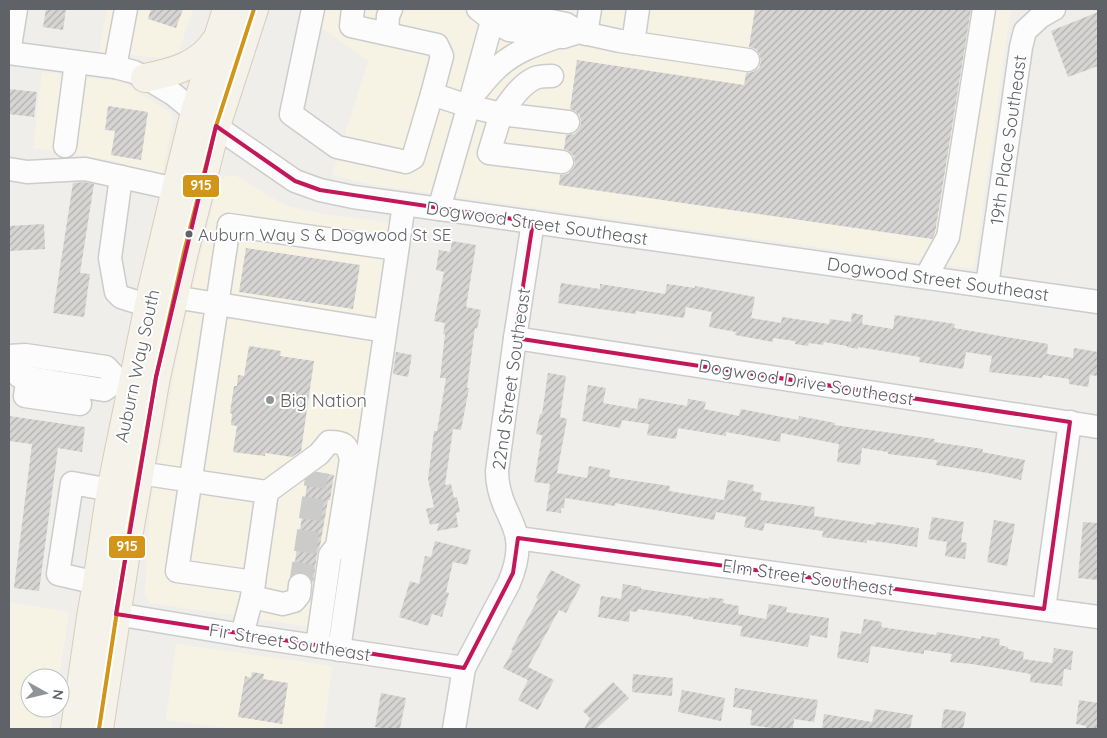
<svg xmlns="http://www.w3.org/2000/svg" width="1107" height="738" font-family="Quicksand,sans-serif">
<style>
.commercial{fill:#f7f3e4}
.building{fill:url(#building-hatch)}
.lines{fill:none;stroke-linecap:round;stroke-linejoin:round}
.minor-tunnel{stroke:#cbcbca;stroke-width:22;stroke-dasharray:22 11;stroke-linecap:butt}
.minor-casing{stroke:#cbcccc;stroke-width:25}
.major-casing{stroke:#d7ceb8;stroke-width:30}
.minor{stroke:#fdfcfc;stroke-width:22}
.major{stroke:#f4f2e9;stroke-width:28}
.bus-1-casing{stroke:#fff;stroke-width:8}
.bus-1{stroke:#d1951a;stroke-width:4}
.marked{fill:none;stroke:#c2185b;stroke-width:4;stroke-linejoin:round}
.bus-dot{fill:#5f6368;stroke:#fff;stroke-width:2}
.poi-dot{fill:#919496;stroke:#fff;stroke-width:2}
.labels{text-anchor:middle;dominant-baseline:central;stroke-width:4;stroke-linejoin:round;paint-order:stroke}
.bus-label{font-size:17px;fill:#5f6368;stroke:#fff;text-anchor:start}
.street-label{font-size:18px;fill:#5f6368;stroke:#fff}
.poi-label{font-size:18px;fill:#5f6368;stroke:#fff;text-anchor:start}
.line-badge{stroke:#fff;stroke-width:2}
.badge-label{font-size:14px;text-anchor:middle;font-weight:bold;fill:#fff}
</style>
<defs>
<pattern id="building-hatch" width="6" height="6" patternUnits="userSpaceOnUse" patternTransform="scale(1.25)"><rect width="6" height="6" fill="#d6d5d3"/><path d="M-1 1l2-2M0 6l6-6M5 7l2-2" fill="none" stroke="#b1b0af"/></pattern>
</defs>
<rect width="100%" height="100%" fill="#efeeea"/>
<g class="commercial">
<polygon points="107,9 193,9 179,51 172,55 161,58 99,52"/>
<polygon points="296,9 1011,9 974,269 372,185 332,175 368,61"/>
<polygon points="42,72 122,82 171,113 173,122 161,178 116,161 33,148"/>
<polygon points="235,175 284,205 323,214 407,225 346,632 150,603 145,593 150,507 181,338 218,184 225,176"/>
<polygon points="9,602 69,612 59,678 30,678 30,708 54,708 51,729 9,729"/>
<polygon points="176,644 332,666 324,729 237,729 166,720"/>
</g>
<g class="building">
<polygon points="46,9 66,9 63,30 43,27"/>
<polygon points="151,9 183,9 176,28 148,19"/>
<polygon points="755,9 971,9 935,233 932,239 559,185 560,175 568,174 573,169 575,164 574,156 569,151 564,149 566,135 574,134 579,129 581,124 580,116 575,111 570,109 577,60 744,85 746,73 753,72 759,68 761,62 760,55 756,49 749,47"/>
<polygon points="1098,12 1098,66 1068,77 1051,31"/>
<polygon points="9,89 37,92 34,117 9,114"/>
<polygon points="108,106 148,112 141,160 111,155 115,131 105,130"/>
<polygon points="84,182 94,184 80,273 90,274 84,317 53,313 73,183"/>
<polygon points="44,224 45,249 9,251 9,226"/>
<polygon points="452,241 476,245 466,307 481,310 477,329 475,328 467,388 469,388 461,430 453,429 445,485 451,484 454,498 457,497 460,512 456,513 458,527 437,531 439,523 430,525 426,509 434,507 428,479 434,431 437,431 446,378 440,378 445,334 443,334 445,323 434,321 444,272 436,270 439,250 450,252"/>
<polygon points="246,248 360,265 353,309 239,292"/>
<polygon points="561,283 600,289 600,284 665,294 667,284 695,288 695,286 755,297 751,318 781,323 782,317 829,324 830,319 851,322 852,313 863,315 862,324 893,329 895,315 955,324 954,328 1048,344 1047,354 1073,358 1074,348 1098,352 1098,376 1090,375 1088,387 1069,384 1069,379 1043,375 1042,378 989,372 992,356 966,352 963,369 919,362 920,357 858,347 858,349 847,347 847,346 824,342 823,345 809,343 808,346 795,344 795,341 773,338 773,342 735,335 736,332 709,327 712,312 686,307 684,318 636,311 636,314 558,303"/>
<polygon points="249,346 281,351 280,356 314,361 301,451 292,457 265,453 265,456 233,452 237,426 231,425 232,414 230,413 234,386 237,386 238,375 244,376"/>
<polygon points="396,352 412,355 408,377 393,374"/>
<polygon points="548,373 566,376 560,417 567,419 557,473 587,478 589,466 610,470 609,477 670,486 669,491 724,500 728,480 754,485 753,491 762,493 760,500 815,507 814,516 875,525 876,522 919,528 917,547 867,540 867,543 822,537 823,531 765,523 763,531 744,527 746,517 716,512 714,520 615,503 615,506 565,498 564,508 561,508 561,513 546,511 550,484 534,482 542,435 536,434 540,414 542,414"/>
<polygon points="588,385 606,388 603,403 637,409 639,398 687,406 688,399 706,402 704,409 739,416 741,409 798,420 799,416 835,423 834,425 935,439 934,442 983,449 982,452 1025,460 1021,480 988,473 936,465 937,460 888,454 888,452 862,448 860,465 837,462 839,444 781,433 780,442 726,432 726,436 678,428 676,439 647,435 649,424 622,420 620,428 582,421"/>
<polygon points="9,416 85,427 82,452 58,448 39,591 14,588 32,444 9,441"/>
<polygon points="317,472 334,475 330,500 328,500 320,546 317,553 313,584 312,579 307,574 301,572 293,574 308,479"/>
<polygon points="932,517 964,522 961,542 967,543 965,559 945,556 947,542 928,539"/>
<polygon points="994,520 1015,524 1007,566 987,562"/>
<polygon points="1083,522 1098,523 1098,580 1078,578"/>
<polygon points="435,541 471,550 467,565 453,562 446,592 449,593 442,617 432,614 428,626 399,617 410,581 419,584 425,556 431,557"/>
<polygon points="551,570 581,585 566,613 559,610 528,667 554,680 538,710 518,700 528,680 503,668 513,650 511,650 538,599 536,598"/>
<polygon points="623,584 641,587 641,589 709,599 709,597 724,599 723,603 739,606 738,614 766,619 769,604 787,607 786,612 829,618 827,638 810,635 808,647 789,644 740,636 742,626 693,619 693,617 638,609 637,612 630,611 629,622 598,617 601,596 621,599"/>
<polygon points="864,619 882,622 881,627 936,635 937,632 981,639 981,636 1000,639 999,645 1008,647 1008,649 1024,652 1023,659 1052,663 1054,648 1073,651 1071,670 1064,669 1062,686 1030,682 1031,674 972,664 950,662 952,654 924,650 924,654 871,646 868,663 837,658 841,631 861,634"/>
<polygon points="252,672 264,674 263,679 288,683 282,724 238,717 245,676 251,678"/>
<polygon points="633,674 673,678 672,696 632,692"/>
<polygon points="613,682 629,698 596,729 584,729 590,718 583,711"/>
<polygon points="735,688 818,700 814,722 794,719 793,729 778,729 750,725 752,710 733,707"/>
<polygon points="682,690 725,698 721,721 678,712"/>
<polygon points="381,693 406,698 400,729 388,729 375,727"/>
<polygon points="1079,700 1098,703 1098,729 1086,729 1086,726 1076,724"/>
<polygon points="875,709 913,715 910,729 822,729 824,714 872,722"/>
<polygon points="944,709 966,712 963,729 941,729"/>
</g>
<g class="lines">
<polyline class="minor-tunnel" points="300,585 317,472"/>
<g class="minor-casing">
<g id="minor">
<polyline points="313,9 291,114 337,147 406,162 413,158 432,94 468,106 501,114 489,153 562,162"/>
<polyline points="353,9 351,26 437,45 442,56 432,94"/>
<polyline points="478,9 496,23 509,30 563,37 579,32 566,24 511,13 504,9"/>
<path d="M492,21L471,98C479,88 487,77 497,68C515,51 537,44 560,36"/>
<polyline points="579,32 620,41 748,60"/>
<polyline points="387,33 388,16 391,9"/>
<polyline points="586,34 590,9"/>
<polyline points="633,43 638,9"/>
<polyline points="9,53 115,67 134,72 150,80 173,94 195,112 295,181 320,190 353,197 404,204 1098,302"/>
<polyline points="9,53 16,9"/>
<polyline points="115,67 126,9"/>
<path d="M552,76C546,76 540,76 535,78C520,85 510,101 501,114L568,122"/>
<polyline points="65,146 76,62"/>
<polyline points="9,169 27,172 85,169 176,189"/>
<polyline points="121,177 110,258 116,292 121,297 149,306"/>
<polyline points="439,209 471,98"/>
<polyline points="926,277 948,237 984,9"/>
<polyline points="987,286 1021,47 1025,31 1040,17 1054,9"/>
<polyline points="174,297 385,331"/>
<polyline points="515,338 1098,427"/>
<polyline points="9,356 25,355 106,367 118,380 150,386"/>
<polyline points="9,362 19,376 104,390 118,380"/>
<polyline points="28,377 25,396 80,404"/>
<polyline points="139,473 267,492 254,582"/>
<path d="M267,492L319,454L329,442C344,442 347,444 351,459L337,546L330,555L317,646"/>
<polyline points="517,538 1098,617"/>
<polyline points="97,583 58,574 72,483 111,490"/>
<polyline points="252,597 283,604 294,601 299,595 300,585"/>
<polyline points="1044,609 1070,422"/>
<polyline points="116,614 242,635 464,668"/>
<polyline points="242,635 252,597 254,582 177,571 229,225 397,249"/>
<polyline points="339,650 404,204"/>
<path d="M454,729L464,668L509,583C515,569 519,553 517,538C515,527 510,518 506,509C500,496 497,484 497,471L515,338L533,222"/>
</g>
</g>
<g class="major-casing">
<g id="major">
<path d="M145,78C174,72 200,66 217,39"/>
<polyline points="75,729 91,617 97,583 111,490 152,290 176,189 195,112 227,9"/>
<polyline points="99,729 130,526 156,377 184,252 216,126 254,9"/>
</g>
</g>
<use href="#minor" class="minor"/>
<use href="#major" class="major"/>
<g class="bus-1-casing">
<polyline id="bus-1" points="99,729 130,526 156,377 184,252 216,126 254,9"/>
</g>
<use href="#bus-1" class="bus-1"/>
</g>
<path class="marked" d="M216,126L295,181L320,190L533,222L515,338L1070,422L1044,609L518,538L513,573L464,668L116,614L156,377Z"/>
<circle class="bus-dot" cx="189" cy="234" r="4.5"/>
<circle class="poi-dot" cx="270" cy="400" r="5"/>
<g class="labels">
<g class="bus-label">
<text x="198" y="234">Auburn Way S &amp; Dogwood St SE</text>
</g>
<g class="street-label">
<text transform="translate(1008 140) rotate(-82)">19th Place Southeast</text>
<text transform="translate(537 223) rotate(8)">Dogwood Street Southeast</text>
<text transform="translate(938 279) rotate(8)">Dogwood Street Southeast</text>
<text transform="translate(137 366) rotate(-78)">Auburn Way South</text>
<text transform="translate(511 379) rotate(-82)">22nd Street Southeast</text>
<text transform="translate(806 382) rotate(9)">Dogwood Drive Southeast</text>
<text transform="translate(808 577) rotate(8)">Elm Street Southeast</text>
<text transform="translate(290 642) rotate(9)">Fir Street Southeast</text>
</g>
<g class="poi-label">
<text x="280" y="400">Big Nation</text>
</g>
</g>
<g class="line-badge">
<rect x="182" y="174" width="38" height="24" rx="5" fill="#d1951a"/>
<rect x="108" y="535" width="38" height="24" rx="5" fill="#d1951a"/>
</g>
<g class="badge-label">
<text x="201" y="190">915</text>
<text x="127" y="551">915</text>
</g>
<rect width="1107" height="738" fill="none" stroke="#5f6368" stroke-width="20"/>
<g transform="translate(45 693) rotate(98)"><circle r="24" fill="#ffffff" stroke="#bfc1c3"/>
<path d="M0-4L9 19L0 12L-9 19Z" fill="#919496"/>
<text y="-8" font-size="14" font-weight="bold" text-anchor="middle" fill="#5f6368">N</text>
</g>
</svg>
